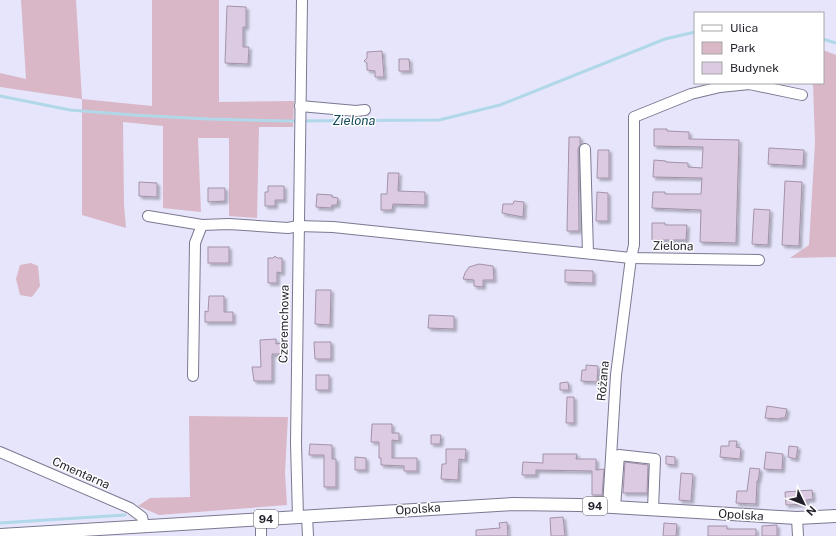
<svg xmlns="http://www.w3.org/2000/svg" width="836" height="536" font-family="'Public Sans',sans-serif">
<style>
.green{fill:#d9b7c6}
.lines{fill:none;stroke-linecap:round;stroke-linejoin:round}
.stream{stroke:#b0d8e9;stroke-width:3}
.building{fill:#dccae2;stroke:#a392a8;filter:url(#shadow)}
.minor-casing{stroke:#7a7991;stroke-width:12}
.major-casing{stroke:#7a7991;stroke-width:14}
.minor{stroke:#fff;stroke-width:10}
.major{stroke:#fff;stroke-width:12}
.labels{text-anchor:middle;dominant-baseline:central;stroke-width:3;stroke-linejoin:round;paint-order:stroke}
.shield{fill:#fff;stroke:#636269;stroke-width:1}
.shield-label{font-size:11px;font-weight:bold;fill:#201f29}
.street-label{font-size:12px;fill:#201f29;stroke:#fff}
.water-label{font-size:13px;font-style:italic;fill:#12485a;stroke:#fff}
</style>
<defs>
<filter id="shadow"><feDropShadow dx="2.5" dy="2.5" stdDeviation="1" flood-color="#0004"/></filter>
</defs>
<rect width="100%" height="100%" fill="#e6e5fb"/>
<g class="green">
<polygon points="21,0 76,0 82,99 152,106 152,0 219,0 219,102 294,101 293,127 259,127 257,218 229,216 229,138 198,138 201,212 163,208 163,126 123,122 124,205 126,228 82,215 82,99 0,87 0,73 26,79"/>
<polygon points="823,50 836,55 836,257 790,258 809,245 815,143 813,83 823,83"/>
<polygon points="31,263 38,266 40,286 32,297 20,295 16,279 20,265"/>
<polygon points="189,416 288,417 285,473 287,505 159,515 138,506 150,498 190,497"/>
</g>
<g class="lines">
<g class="stream">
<polyline points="823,39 836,43"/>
<polyline points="0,96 70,110 133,115 208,119 288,121 439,120 500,105 665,39 695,32"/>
<polyline points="0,523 125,515"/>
</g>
</g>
<g class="building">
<polygon points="227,6 246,7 246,27 243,27 243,47 249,47 248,64 225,63"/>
<polygon points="382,51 384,77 375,77 375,71 367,70 367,63 364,61 367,58 367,52"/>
<polygon points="399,59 409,59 410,71 399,71"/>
<polygon points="654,129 667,129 667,131 689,132 689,139 739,140 736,243 700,242 701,210 652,208 653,192 665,192 665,194 701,194 702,178 653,177 654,160 666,161 666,162 688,163 688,167 702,168 703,147 654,146"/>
<polygon points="569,137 580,137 580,145 578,149 579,231 567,231"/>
<polygon points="769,148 804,150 803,166 768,164"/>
<polygon points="598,150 609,150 609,178 597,178"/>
<polygon points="388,173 399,173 398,191 425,192 425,205 393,204 392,210 381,210 381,194 387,194"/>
<polygon points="785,181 802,182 799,246 782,245"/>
<polygon points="139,182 157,183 157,197 139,196"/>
<polygon points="268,186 284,186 284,200 275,200 275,206 265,206 265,192 268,192"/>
<polygon points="208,188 225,188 225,201 208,202"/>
<polygon points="597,192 608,193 608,221 596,221"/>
<polygon points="317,194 332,195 332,197 338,198 337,205 332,205 331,208 316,207"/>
<polygon points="514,201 524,202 523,217 502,213 503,204 513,204"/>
<polygon points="754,209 770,210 768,245 752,244"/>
<polygon points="652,223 665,223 665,225 687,225 686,240 652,240"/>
<rect x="208" y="247" width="21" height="16"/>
<polygon points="275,256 277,258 282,258 282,273 277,272 277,283 268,283 268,258 273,258"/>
<polygon points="479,264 493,266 494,280 483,280 483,287 474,286 474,280 463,279 465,273 469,267"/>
<polygon points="565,270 593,271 593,283 565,282"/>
<polygon points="316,290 331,290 330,325 315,324"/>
<polygon points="209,296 224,296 224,312 233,312 233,322 205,322 205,311 208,312"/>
<polygon points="429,315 454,316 454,329 428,328"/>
<polygon points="276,339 276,344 283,343 284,354 272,354 272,381 254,381 252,367 261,367 260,340"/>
<polygon points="314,342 331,342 331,359 315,359"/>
<polygon points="586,365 598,366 597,382 581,381 582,370 586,370"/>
<rect x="316" y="375" width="13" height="15"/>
<polygon points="568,382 569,390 560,390 560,383"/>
<polygon points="567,397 574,397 574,423 566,423"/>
<polygon points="767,406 787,409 785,418 780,418 780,419 765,418"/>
<polygon points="372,424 392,424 392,433 399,433 399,441 392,440 392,458 417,458 417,471 404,471 404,466 381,465 381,458 379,458 379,442 371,442"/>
<polygon points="431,435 441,435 440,444 431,444"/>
<polygon points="729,441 737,441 736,447 741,448 740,459 720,457 721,446 729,446"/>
<polygon points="310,444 332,445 332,459 336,459 336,487 324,487 324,455 309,455"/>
<polygon points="789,446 798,447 796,459 788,457"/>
<polygon points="446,449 466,449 465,460 459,459 458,480 441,479 442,464 446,464"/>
<polygon points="766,452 783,454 782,470 764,469"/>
<polygon points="543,454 577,454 576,459 596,459 596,470 604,469 602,495 592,495 592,471 536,470 536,475 522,475 523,462 543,463"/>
<polygon points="666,456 675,457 675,465 666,464"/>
<polygon points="355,457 366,458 366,470 355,470"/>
<polygon points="625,462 648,465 647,493 623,493"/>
<polygon points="750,468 760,469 758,481 757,481 756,504 736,503 737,491 747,491"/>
<polygon points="681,473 693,474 691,501 679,500"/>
<polygon points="812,490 813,499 806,500 806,504 786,505 785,492"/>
<polygon points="563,517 565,536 551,536 550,518"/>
<polygon points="507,522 508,536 476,536 476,530 500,528 499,523"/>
<polygon points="664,523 677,524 676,536 663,536"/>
<polygon points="777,525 777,536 762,536 762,526"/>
<polygon points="708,526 727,526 727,529 756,529 756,536 708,536"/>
</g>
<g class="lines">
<g class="minor-casing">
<g id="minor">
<polyline points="300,106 356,111 365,110"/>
<polyline points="585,149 588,253"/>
<polyline points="148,216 202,225 229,224 288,228 298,226 333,227 631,258 759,260"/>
<polyline points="193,376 195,243 202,225"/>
<polyline points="0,452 130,508 142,517 144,526"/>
<polyline points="608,507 616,375 631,258 634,245 634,117 691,94 720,87 749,84 802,95"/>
<polyline points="615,507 619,455 655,459 653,509"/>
<polyline points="307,516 308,536"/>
<polyline points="298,517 296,443 302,0"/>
<polyline points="797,518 798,536"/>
<polyline points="261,519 261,536"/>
</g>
</g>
<g class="major-casing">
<polyline id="major" points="0,535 513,504 579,505 797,518 836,516"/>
</g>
<use href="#minor" class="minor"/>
<use href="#major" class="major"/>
</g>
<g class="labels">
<g class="shield">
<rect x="583" y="497" width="24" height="18" rx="3"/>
<rect x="254" y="510" width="24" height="18" rx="3"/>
</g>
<g class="shield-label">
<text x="595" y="506">94</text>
<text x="266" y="519">94</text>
</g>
<g class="street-label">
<text transform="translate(673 246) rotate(1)">Zielona</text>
<text transform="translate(284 324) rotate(-89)">Czeremchowa</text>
<text transform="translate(603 381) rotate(-85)">Różana</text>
<text transform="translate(81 473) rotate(24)">Cmentarna</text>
<text transform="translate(418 509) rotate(-4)">Opolska</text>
<text transform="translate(741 515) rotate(4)">Opolska</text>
</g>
<g class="water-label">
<text x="354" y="120">Zielona</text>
</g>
</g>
<rect x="694" y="12" width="130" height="72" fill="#ffffff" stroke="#a6a5a9"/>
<rect x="702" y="25" width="20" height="6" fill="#ffffff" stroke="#a6a5a9"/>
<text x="730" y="32" font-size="12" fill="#201f29">Ulica</text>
<rect x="702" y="42" width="20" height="12" fill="#d9b7c6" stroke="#a6a5a9"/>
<text x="730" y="52" font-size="12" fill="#201f29">Park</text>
<rect x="702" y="62" width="20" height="12" fill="#dccae2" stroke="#a6a5a9"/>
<text x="730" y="72" font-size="12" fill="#201f29">Budynek</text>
<g transform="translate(804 504) rotate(133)" stroke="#ffffff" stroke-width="3" paint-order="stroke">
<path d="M0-3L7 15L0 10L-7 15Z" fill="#201f29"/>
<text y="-6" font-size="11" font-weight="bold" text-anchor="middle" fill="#201f29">N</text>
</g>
</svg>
